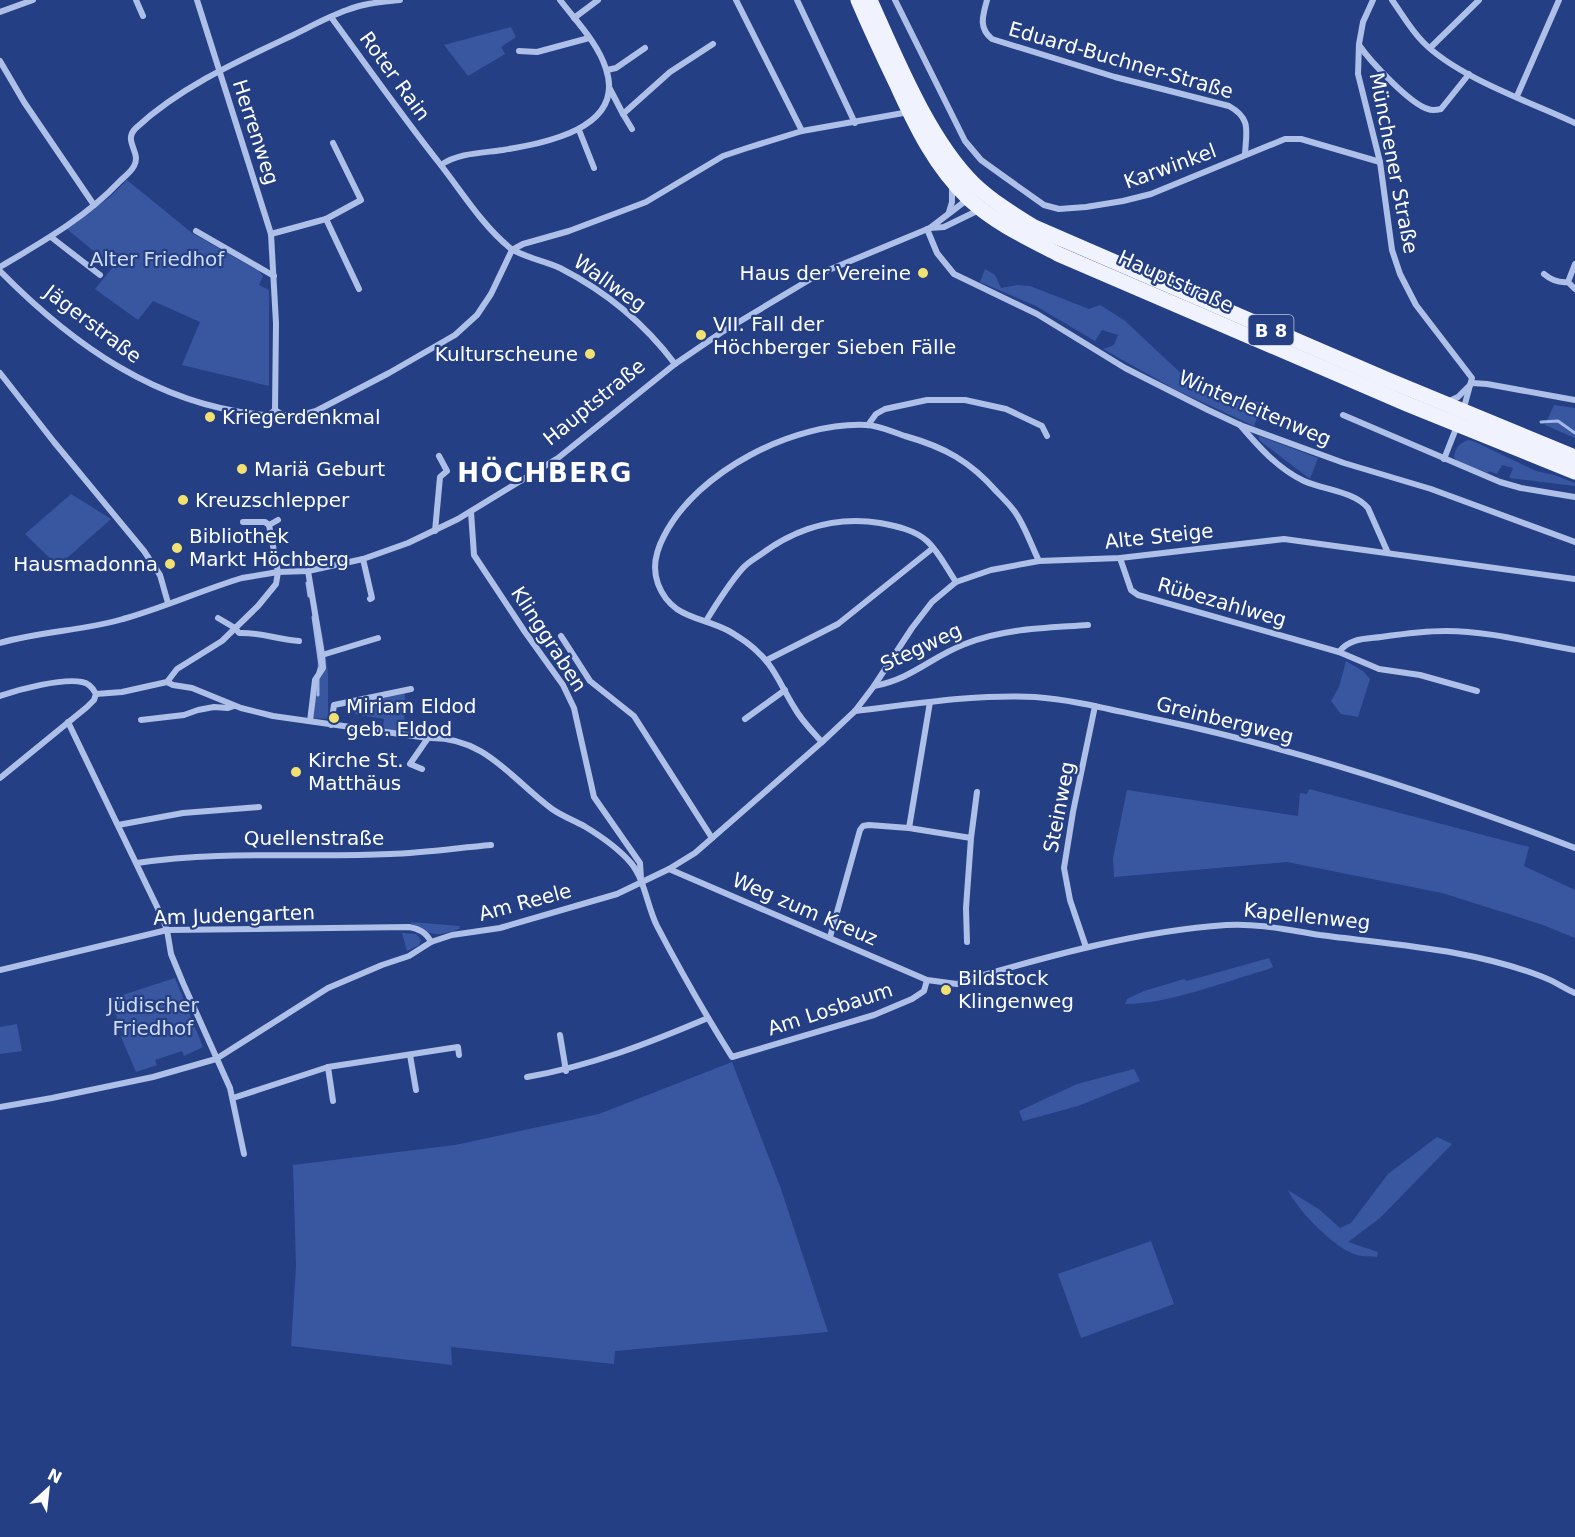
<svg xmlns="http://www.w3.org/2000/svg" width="1575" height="1537" font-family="'DejaVu Sans',sans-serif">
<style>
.green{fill:#3957a1}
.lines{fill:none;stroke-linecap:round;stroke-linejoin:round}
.stream{stroke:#a2b8e9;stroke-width:3}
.minor{stroke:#aebfe8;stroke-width:6}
.primary{stroke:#f0f3fe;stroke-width:15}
.poi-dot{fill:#f2e171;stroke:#243f84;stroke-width:2}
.labels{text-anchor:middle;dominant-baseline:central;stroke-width:4.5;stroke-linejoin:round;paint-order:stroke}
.shield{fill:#243f84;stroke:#bdc5da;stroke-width:1.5}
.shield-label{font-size:18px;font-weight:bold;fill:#fff}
.street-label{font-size:20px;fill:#fff;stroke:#243f84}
.park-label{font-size:20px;fill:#d1dcf6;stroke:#243f84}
.poi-label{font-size:20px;fill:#fff;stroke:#243f84;text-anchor:start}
.district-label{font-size:26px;font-weight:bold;letter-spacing:1.5px;fill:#fff;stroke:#243f84}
</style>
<rect width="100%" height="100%" fill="#243f84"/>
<g class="green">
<polygon points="511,27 516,37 501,47 505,54 468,76 444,45"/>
<polygon points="127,180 192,233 259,271 263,276 259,285 269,290 269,386 182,365 200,322 153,301 138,320 95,289 113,267 67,229 111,196"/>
<polygon points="985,269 995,275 1001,288 1017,285 1030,286 1089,309 1100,305 1124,320 1185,377 1219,393 1263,403 1254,426 1176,390 1103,349 1114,345 1118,335 1102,330 1095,341 1036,306 980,282"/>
<polygon points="1554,405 1575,408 1575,438 1545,425"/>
<polygon points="1259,436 1318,458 1310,479 1259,440"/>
<path d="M1468,440L1473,441L1536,471L1554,475L1575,483V486L1509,478L1513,468L1502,465L1497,474L1489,471L1488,473L1458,462L1454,457C1455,448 1460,443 1468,440Z"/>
<polygon points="71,494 111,519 58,566 25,534"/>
<polygon points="307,580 311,580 323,637 328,672 328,719 313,718 318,657"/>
<polygon points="1346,661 1363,671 1370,679 1358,717 1341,714 1331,701 1339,687"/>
<polygon points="405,692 404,734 383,731 384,719 355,714 356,703"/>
<polygon points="1309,789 1529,847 1524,866 1575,890 1575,938 1543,925 1442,893 1287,862 1114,877 1113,858 1127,790 1298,816 1300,793 1307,794"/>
<path d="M410,922L460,926L459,929C438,937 428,936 410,922Z"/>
<polygon points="402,933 416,934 421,940 419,945 407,951"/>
<path d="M1269,958L1273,967L1266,970C1223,982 1169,1004 1125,1004L1127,999L1144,991L1184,979L1187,981Z"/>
<polygon points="175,978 203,1047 184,1056 182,1051 155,1060 157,1065 136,1072 121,1037 123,1035 110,999"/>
<polygon points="17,1024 22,1051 0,1054 0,1027"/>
<polygon points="732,1062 781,1189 828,1332 615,1351 614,1364 451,1347 452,1365 291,1346 296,1266 293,1165 455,1145 599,1114"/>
<polygon points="1134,1069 1140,1081 1078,1106 1023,1121 1019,1111 1077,1084"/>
<path d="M1437,1137L1452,1144L1380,1218L1348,1242L1378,1252L1377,1257C1371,1256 1363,1257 1357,1255C1335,1249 1297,1210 1288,1190L1320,1210L1340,1228L1351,1223L1388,1174Z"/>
<polygon points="1151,1241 1174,1304 1081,1338 1058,1274"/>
</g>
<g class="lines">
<g class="stream">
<polyline points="1541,422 1558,421 1575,433"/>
<polyline points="307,583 309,596"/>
<polyline points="313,617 320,666 318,672"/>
<polyline points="318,679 318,695"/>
</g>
<g class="minor">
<polyline points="136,0 143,16"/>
<polyline points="197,0 271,234 276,323 275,410"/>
<polyline points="736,0 802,131"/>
<polyline points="797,0 855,123"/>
<polyline points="895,0 965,141 981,160 1006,178 1044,205 1059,209 1086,207 1123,201 1151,194 1285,139 1301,139 1380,162"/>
<path d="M987,0C983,15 978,28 992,39L1115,77L1229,106C1252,119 1246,131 1245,155"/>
<polyline points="1373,0 1363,22 1359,44 1358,74 1380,162 1392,250 1400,274 1416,305 1472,378 1463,411"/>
<path d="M1392,0C1402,14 1411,30 1423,42C1457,77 1530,102 1575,123"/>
<polyline points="0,12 33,0"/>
<path d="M331,17C367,66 402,116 440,164C462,192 482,225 510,248C522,257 546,261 560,268C605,291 645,324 675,364"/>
<polyline points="574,18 598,0"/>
<path d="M1359,45C1370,61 1410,104 1428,109C1432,111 1437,110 1441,109L1469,74"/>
<polyline points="1430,48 1479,0"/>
<polyline points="519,51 537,52 589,38"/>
<polyline points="0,61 24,102 94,205"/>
<polyline points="607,70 616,68 645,48"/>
<polyline points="610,89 623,114 670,72 713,44"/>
<polyline points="1517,96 1559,0"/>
<polyline points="623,114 632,129"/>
<polyline points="579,130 594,168"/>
<path d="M441,165C458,153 482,153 503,150C544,143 626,129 606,69C598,43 576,21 560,0"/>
<polyline points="949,212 952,202 952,184"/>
<polyline points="326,219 359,289"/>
<polyline points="930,228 944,227 979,210"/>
<polyline points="927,229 937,253 954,274 1037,314 1125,368 1208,410 1240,425 1344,463 1431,489 1575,542"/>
<polyline points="196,231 274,276"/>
<polyline points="271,234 326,219 361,200 333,143"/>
<polyline points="51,237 100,275"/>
<polyline points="1575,264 1568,282 1575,289"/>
<path d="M0,267C42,242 85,218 119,182C124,177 131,172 134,166C142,152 122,141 136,128C179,88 236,62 289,37C308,28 327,17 347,10C364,3 382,2 400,0"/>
<path d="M0,271C73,345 158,406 265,415L270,414L275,410"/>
<path d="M1544,274C1551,280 1559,283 1568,282"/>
<polyline points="0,373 54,442 144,551 160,575 168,603"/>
<polyline points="1472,383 1487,384 1575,400"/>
<polyline points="1447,402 1458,397 1472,383"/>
<polyline points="275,410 283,415 302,415 316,411 389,373 455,335 477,315 491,294 512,250 523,244 569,231 646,202 723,156 747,148 802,131 909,112"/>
<polyline points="1343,415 1500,482 1521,488 1575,497"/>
<polyline points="868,425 876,414 885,409 927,400 965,400 1006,409 1042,426 1047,436"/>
<path d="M1240,425C1258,446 1278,469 1304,481C1324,490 1353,491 1368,508L1388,553"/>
<polyline points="1444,459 1457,426"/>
<polyline points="471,512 474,555 525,632 563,685 574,708 594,797 640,863 641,879"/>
<polyline points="243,522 265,522 269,525"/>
<polyline points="269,525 278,520"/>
<polyline points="435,531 440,477 447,471 439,456"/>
<polyline points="1120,558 1131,590 1138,595 1339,652 1379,669 1420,675 1477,691"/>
<polyline points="363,559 372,598 370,599"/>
<polyline points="308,571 322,655 323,668 315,680 310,721"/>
<path d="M218,618L235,628L239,633C260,632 279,640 299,641"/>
<path d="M706,621C717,603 728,585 742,569C747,563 754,559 760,555C796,528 836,516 880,523C896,526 915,530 927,541C939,552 947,569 956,582"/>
<polyline points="561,636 590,681 634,716 712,838"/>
<path d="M0,643C40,631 83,631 123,619C163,608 202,590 242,578L278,572L308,571L363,559L408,543L458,519L558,458L675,364L722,332L819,274L930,228L968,199"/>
<path d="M1339,652C1349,638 1366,639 1381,637C1402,634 1424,631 1446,631C1489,631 1533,643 1575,650"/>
<polyline points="322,655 378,638"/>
<polyline points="767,660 838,624 933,548"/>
<path d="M167,682L173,685L192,688L241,708L273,716L428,738C485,736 511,779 552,809C562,816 573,820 584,826C599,835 619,849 631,863C645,880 647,906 657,926C680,970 705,1014 732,1057L874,1015L912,999L924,991L927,980"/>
<path d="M874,686C912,679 931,657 965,644C1004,628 1048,628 1088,625"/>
<polyline points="96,694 122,692 167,682 177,669 222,641 258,606 276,584 278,572 269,525"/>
<path d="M0,696C20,689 62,678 82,682C88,683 93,688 96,694"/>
<path d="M855,711C914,704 976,694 1035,697C1077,700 1119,712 1160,720C1302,750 1440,796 1575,848"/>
<polyline points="745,719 785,690"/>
<polyline points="141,720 184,715 198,710 214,707 228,708 234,706"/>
<polyline points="68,722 161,915 167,930 171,954 183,983 230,1088 244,1154"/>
<polyline points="331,725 334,705 411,689"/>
<path d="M822,742C812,731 801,720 794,707C777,679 773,662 746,642C740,638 733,633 727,630C699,616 671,618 658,584C652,568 656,551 664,536C697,471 794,422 866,425C878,425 893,432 905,436C944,447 970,461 997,492C1003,498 1010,505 1015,512C1025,526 1031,545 1039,561"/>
<polyline points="422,769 410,764 428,738"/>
<polyline points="0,778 87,707 94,700 96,694"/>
<polyline points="118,825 183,813 259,807"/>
<polyline points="909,828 971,838 977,792"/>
<path d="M137,863C222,850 305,858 390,854C423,853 457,848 491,845"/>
<path d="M669,869L927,980L957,984L969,979C1053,955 1139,931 1226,925C1259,923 1288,930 1320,935C1395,945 1471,949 1543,977C1554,981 1564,988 1575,993"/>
<polyline points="830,937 860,830 863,826 869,825 909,828 930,702"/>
<polyline points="967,942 966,908 971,838"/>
<polyline points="1086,947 1070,900 1064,868 1073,812 1095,706"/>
<path d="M0,970L167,930L409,927C419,929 426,932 431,942"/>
<polyline points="560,1035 566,1071"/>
<polyline points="410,1055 416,1090"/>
<polyline points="328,1067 333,1101"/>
<path d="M527,1077C591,1066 649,1043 708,1018"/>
<polyline points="233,1098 328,1067 458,1047 459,1055"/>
<polyline points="0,1107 52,1098 153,1077 216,1059 328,988 382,965 409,956 431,942 452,935 500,928 617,894 669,869 695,853 822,742 855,711 874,686 912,628 932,602 956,582 991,570 1039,561 1120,558 1284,539 1575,579"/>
</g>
<g class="primary">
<path d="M858,0C870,28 883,56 896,83C915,125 935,167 969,199C995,223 1027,238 1058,254L1407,404L1575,472"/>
<path d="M870,0C896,58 929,140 974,184C992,201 1013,214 1034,227L1388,380L1575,457"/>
</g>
</g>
<g class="poi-dot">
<circle cx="923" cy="273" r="6"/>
<circle cx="701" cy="335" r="6"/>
<circle cx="590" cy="354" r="6"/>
<circle cx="210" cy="417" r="6"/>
<circle cx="242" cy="469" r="6"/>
<circle cx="183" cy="500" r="6"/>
<circle cx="177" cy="548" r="6"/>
<circle cx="170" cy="564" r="6"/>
<circle cx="334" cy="718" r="6"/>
<circle cx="296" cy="772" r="6"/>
<circle cx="946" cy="990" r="6"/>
</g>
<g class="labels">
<rect class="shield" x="1248.5" y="315" width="45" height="30" rx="4.5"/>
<g class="shield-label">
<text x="1271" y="330">B 8</text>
</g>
<g class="street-label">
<text transform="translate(1121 60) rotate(16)">Eduard-Buchner-Straße</text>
<text transform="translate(395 76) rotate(54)">Roter Rain</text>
<text transform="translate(256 132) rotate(72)">Herrenweg</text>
<text transform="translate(1394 163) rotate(79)">Münchener Straße</text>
<text transform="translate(1170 166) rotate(-20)">Karwinkel</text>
<text transform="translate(1176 281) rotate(24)">Hauptstraße</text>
<text transform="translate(610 283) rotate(35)">Wallweg</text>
<text transform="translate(93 324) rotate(37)">Jägerstraße</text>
<text transform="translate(594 402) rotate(-39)">Hauptstraße</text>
<text transform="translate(1255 408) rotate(23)">Winterleitenweg</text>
<text transform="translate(1159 536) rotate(-6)">Alte Steige</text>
<text transform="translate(1222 602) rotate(16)">Rübezahlweg</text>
<text transform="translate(549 639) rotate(57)">Klinggraben</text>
<text transform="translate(921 647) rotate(-25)">Stegweg</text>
<text transform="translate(1225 720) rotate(14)">Greinbergweg</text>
<text transform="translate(1059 807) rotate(-79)">Steinweg</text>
<text x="314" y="838">Quellenstraße</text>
<text transform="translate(525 902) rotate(-15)">Am Reele</text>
<text transform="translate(805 909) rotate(23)">Weg zum Kreuz</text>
<text transform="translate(234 915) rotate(-2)">Am Judengarten</text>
<text transform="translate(1307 916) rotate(6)">Kapellenweg</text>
<text transform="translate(830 1009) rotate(-18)">Am Losbaum</text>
</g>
<g class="park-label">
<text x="157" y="259">Alter Friedhof</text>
<text x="153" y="1005">Jüdischer<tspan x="153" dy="23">Friedhof</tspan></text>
</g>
<g class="poi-label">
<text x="911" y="273" text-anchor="end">Haus der Vereine</text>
<text x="713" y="324">VII. Fall der<tspan x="713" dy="23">Höchberger Sieben Fälle</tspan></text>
<text x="578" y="354" text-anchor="end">Kulturscheune</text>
<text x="222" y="417">Kriegerdenkmal</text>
<text x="254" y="469">Mariä Geburt</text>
<text x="195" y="500">Kreuzschlepper</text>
<text x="189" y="536">Bibliothek<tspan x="189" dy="23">Markt Höchberg</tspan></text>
<text x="158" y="564" text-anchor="end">Hausmadonna</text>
<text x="346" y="706">Miriam Eldod<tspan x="346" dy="23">geb. Eldod</tspan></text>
<text x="308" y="760">Kirche St.<tspan x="308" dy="23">Matthäus</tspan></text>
<text x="958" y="978">Bildstock<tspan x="958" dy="23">Klingenweg</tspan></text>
</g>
<g class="district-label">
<text x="545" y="473">HÖCHBERG</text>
</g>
</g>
<g transform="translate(48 1489) rotate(27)" stroke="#243f84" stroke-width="4.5" paint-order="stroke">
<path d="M0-4.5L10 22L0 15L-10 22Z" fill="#ffffff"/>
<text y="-9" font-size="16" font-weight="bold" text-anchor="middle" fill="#ffffff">N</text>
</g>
</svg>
